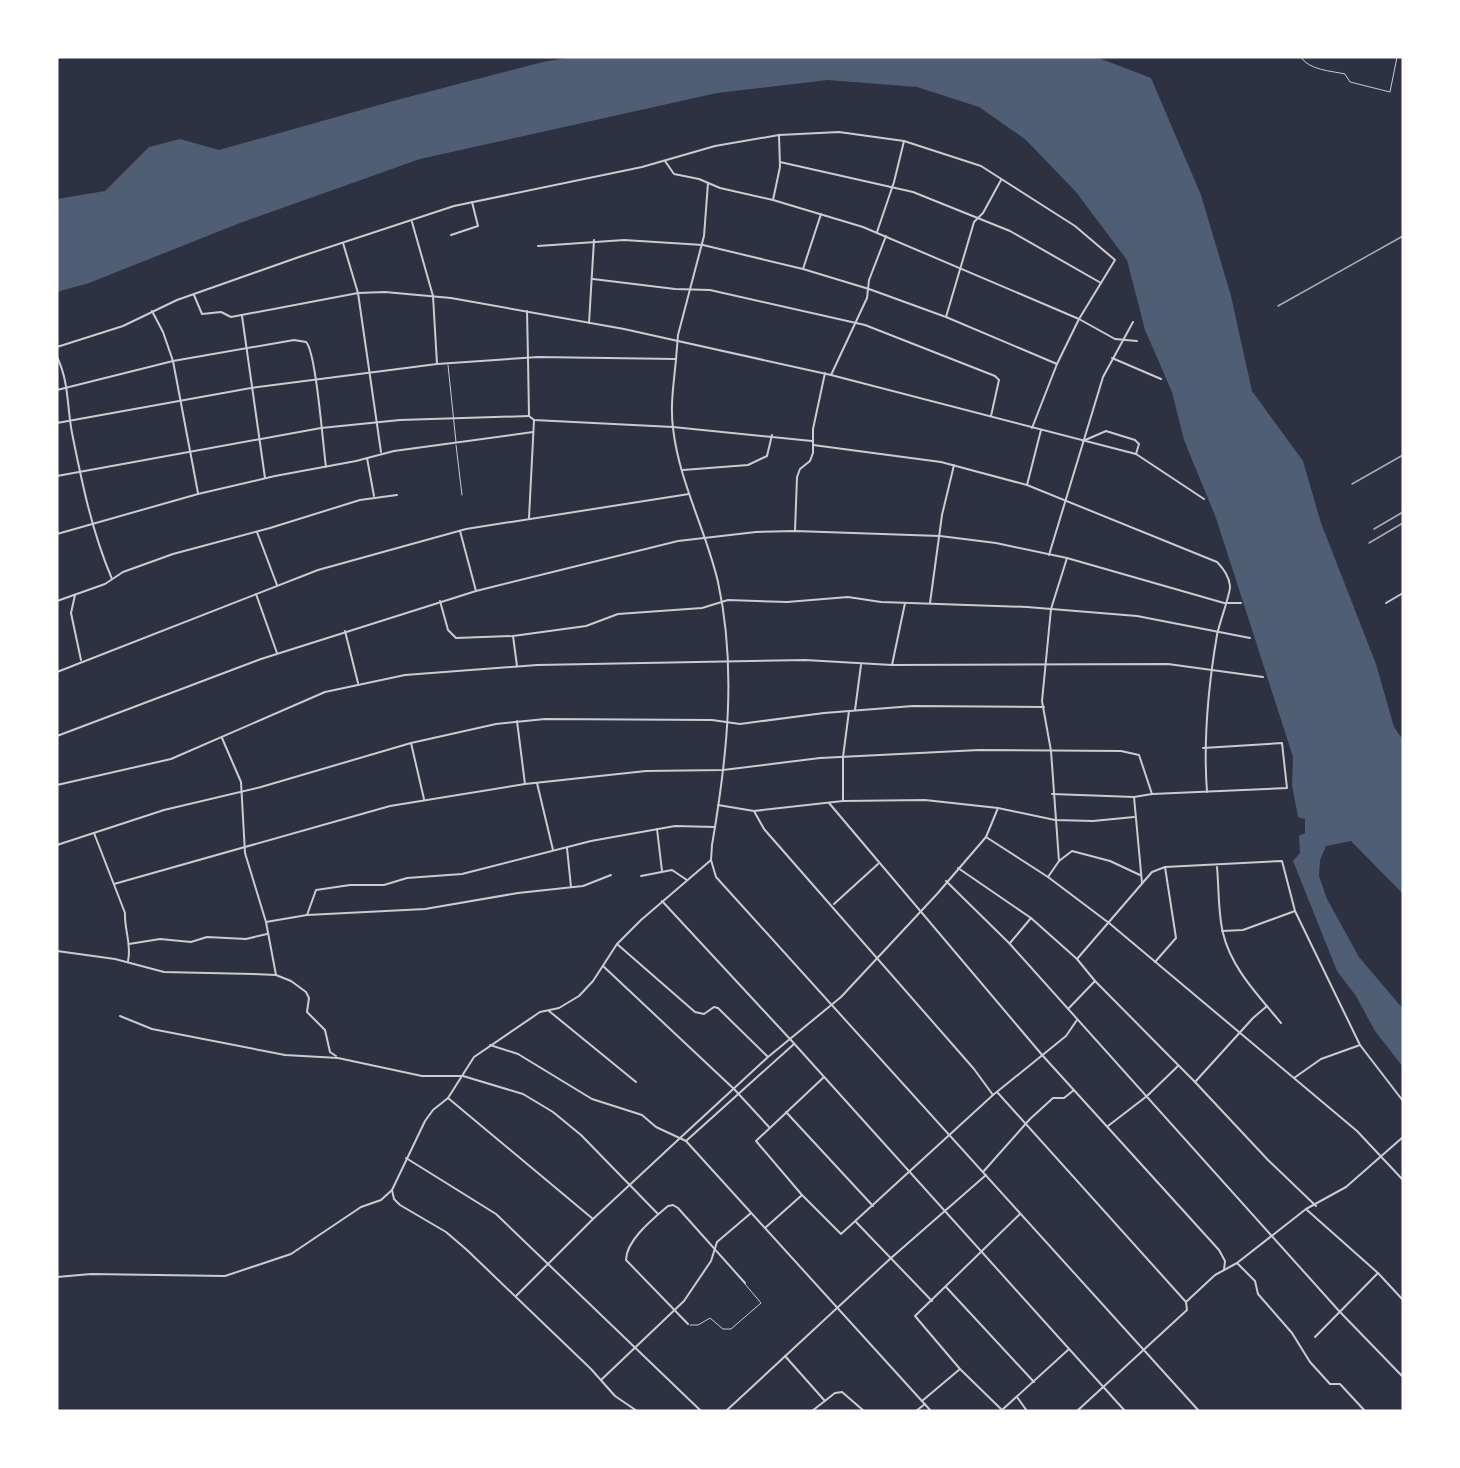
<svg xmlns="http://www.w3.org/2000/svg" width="1460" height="1468" font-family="Montserrat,sans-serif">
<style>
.water{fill:#4f5d75}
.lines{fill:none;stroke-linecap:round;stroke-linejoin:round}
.service{stroke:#caccd0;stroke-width:1}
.minor{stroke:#caccd0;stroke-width:2}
.tertiary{stroke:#caccd0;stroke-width:2}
.rail{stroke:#abadb3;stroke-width:1.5}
</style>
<rect width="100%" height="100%" fill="#2d3142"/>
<polygon class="water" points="571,57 1096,57 1151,78 1201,195 1231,296 1252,391 1303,461 1321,523 1376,664 1394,727 1403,740 1403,894 1351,841 1326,846 1320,860 1319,876 1327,899 1359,957 1403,1009 1403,1067 1375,1031 1356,996 1337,971 1293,861 1300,853 1299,836 1305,833 1305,819 1298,817 1292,785 1293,757 1216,518 1184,440 1172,392 1145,330 1127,260 1076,192 1025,139 979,107 917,87 828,80 717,93 420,159 240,223 89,283 57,292 57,199 105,191 149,147 180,139 219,150 393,101 543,62"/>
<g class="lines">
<g class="service">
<path d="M1301,57C1308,70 1332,71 1345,74L1350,82L1390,92L1397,57"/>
<polyline points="448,365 456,442"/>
<polyline points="456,445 462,495"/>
<polyline points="690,1325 698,1325 710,1318 723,1329 731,1329 761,1303 745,1284"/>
</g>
<g class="minor">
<polyline points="665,161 674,174 699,179 720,188 773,200 863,227 1079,319 1115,339 1137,341"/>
<polyline points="780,162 913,192 1010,231 1101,283"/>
<polyline points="773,200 780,167 779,135"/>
<polyline points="412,222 433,296 437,364"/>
<polyline points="877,232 894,182 904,141"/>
<polyline points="451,235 478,226 472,202"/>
<polyline points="343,243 358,293 381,452"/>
<polyline points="538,246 624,240 703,245 803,269 869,289 946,317 1057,364"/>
<polyline points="803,269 821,214"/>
<polyline points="593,279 675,289 710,290 865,325 995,376 999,380 991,416"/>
<polyline points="194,295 202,314 221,312 231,317 358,293 385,292 451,298 624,329 831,375 1136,454 1204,499"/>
<polyline points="152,311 163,332 173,361 198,493"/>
<polyline points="527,311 528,358"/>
<polyline points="242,316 265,478"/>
<polyline points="946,317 974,222 983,213 1001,180"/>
<polyline points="589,323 594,240"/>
<polyline points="57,347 123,326 177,300 299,257 454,206 642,167 715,146 779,135 839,132 904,141 981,166 1075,226 1115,260 1079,319 1057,364 1032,428"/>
<path d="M57,357C69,381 67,407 72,433C82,483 92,532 112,579"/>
<polyline points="1112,358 1161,379"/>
<polyline points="676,359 678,335 704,236 708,183"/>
<polyline points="831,375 867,298 869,280 886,236"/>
<path d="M57,390L173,361L294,340L306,342C316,351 323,446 326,467"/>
<polyline points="673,427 812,441"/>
<polyline points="1083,441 1106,431 1135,440 1139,444 1136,454"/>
<path d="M813,445L941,462L1027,485L1217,562C1224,569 1229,576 1230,586C1231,592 1219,624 1217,635C1208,688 1203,739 1207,792"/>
<polyline points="367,458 374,496"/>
<polyline points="683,470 748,465 767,456 772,435"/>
<polyline points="57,476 321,428 400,420 529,416"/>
<polyline points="1027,485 1041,430"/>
<polyline points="529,518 534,420"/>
<polyline points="460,531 476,591"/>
<polyline points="795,531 797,477 800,469 810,461 813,453 813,429 825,373"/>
<polyline points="257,532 277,585"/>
<polyline points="57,534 198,494 275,476 356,461 394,451 533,432"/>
<polyline points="1049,555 1103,377 1133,322"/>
<polyline points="256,594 277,653"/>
<polyline points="75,595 71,613 81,660"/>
<polyline points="57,601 105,584 123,572 173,554 270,528 360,500 397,495"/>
<polyline points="440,601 448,630 456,638 513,636 586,626 618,614 702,608 728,600 787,602 848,597 881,602 1027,607 1137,616 1250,638"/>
<polyline points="930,603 942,515 954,465"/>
<polyline points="1386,603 1403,593"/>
<polyline points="345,631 358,683"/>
<polyline points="513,636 517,666"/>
<polyline points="892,665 905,603"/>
<polyline points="57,672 318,570 466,529 689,494"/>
<polyline points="855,710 861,665"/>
<polyline points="517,721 525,784"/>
<polyline points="57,736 261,659 476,591 678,541 756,532 795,531 940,536 996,543 1067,558 1224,603 1241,603"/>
<polyline points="222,738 241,782 245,853 266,922 276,975"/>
<polyline points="411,743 424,799"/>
<polyline points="537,783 553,850"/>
<polyline points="57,785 171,759 325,692 405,675 537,665 805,660 892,665 1168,664 1263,677"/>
<polyline points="1052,794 1134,797 1152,794 1287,788 1282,743 1203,748"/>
<polyline points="1134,797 1142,883"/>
<polyline points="843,801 843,757 849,711"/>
<polyline points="829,803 1043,1056 1219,1250 1225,1261 1224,1270"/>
<polyline points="718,805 754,811 843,801 925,800 998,808 1055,820 1093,821 1134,817"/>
<polyline points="754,811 764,829 974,1069 993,1095"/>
<polyline points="657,829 662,871"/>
<path d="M94,833L125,913C124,929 132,945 128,961"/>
<polyline points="986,837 1048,877 1109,923 1357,1131 1403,1180"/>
<polyline points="57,845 164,810 261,787 411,743 496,724 545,719 712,720 740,724 824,713 913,706 1044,707"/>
<polyline points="567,848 571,887"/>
<polyline points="1059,861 1072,851 1110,861 1140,875"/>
<path d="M1217,867C1219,888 1218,913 1223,933C1231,968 1259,996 1281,1023"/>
<polyline points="958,868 1031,918 1077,959 1095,981 1195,1082 1268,1160 1316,1206"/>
<polyline points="641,876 672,870 687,880"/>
<polyline points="1048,877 1059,861 1051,751 1042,701 1051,609 1067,558"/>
<polyline points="946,881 1009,943 1340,1312 1403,1377"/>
<polyline points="114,884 390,806 525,784 646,771 723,770 820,758 979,750 1121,751 1139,755 1152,794"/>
<polyline points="662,901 790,1039 1125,1411"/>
<polyline points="834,904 878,864"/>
<polyline points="307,915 316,890 350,885 384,885 407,878 462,874 591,841 675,826 715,827"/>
<polyline points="266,922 307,915 425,909 518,893 583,886 611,875"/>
<polyline points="1222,931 1243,930 1295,911"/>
<polyline points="1010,943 1031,918"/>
<polyline points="129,944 160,939 191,942 207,937 246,939 267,934"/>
<polyline points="617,944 695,1012 704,1014 714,1007 718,1008 767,1056"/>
<polyline points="57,951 115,959 164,972 253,974 276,975 291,981 306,992 309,998 307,1012 325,1030 330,1052 336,1056"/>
<polyline points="1077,959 1152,872 1165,867 1282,861 1295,911 1360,1045 1403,1101"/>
<polyline points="1155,962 1176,938 1165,867"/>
<polyline points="603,966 734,1089 769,1127"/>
<polyline points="1068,1009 1095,981"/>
<polyline points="549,1011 636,1082"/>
<polyline points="120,1016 152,1029 285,1055 338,1058 422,1076 463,1076 523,1094 553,1112 581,1135 658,1214"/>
<polyline points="490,1045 518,1054 592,1099 642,1115 656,1127 686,1141 931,1411"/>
<polyline points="824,1077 756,1141 802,1195 841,1234 993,1095 1066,1036 1077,1020"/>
<polyline points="1294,1078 1321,1059 1360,1045"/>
<polyline points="1195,1082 1253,1018 1267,1006"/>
<polyline points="997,1092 1186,1302"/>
<polyline points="448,1098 593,1219"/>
<polyline points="786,1112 873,1206"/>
<polyline points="1108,1126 1147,1096 1178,1066"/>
<polyline points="686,1141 794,1044"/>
<polyline points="406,1158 496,1214 701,1411"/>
<polyline points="983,1172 1030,1119 1053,1098 1064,1098 1074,1090"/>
<polyline points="392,1190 394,1199 400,1205 446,1232 467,1250 591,1369 615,1396 637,1411"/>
<polyline points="1307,1210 1378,1273 1403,1300"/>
<polyline points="1020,1214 915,1316 960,1369 1002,1410 1069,1349"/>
<polyline points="856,1222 932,1301"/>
<polyline points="765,1228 802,1195"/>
<polyline points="1237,1263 1255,1281 1258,1294 1292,1333 1310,1362 1330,1384 1340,1384 1365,1411"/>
<polyline points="57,1277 91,1274 225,1276 291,1254 361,1207 381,1200 392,1190 425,1121 433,1110 448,1098 474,1057 540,1012 559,1008 579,996 593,981 617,944 641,920 711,860"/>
<polyline points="946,1287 1034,1382"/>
<polyline points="516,1296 593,1219 679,1139 768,1057 841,997 937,894 986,837 998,808"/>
<path d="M688,1324L626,1260C626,1240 654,1218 668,1206L673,1205L678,1208L745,1283"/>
<polyline points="1315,1337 1378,1273"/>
<polyline points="785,1356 825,1401"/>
<polyline points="601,1380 684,1301 711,1261 717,1242 751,1213"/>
<polyline points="1017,1397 1027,1411"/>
<polyline points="922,1401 960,1369"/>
<polyline points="726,1411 891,1258 986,1175"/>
<polyline points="812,1411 835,1393 842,1392 864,1411"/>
<polyline points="916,1411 925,1404"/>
<polyline points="1077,1411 1187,1310 1186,1302 1215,1275 1237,1263 1306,1209 1346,1187 1403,1137"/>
</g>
<g class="tertiary">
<polyline points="528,358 529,416 534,420 673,427"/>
<path d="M57,423L251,388L437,364L538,357L676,359C674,382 670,405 673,428C679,482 706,530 718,582C737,669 727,758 712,845L711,860L716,877L1199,1411"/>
</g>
<g class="rail">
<polyline points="1278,306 1403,236"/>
<polyline points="1352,484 1403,455"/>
<polyline points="1374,529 1403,512"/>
<polyline points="1369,543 1403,523"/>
</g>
</g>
<rect width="1460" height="1468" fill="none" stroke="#ffffff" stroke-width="117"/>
</svg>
